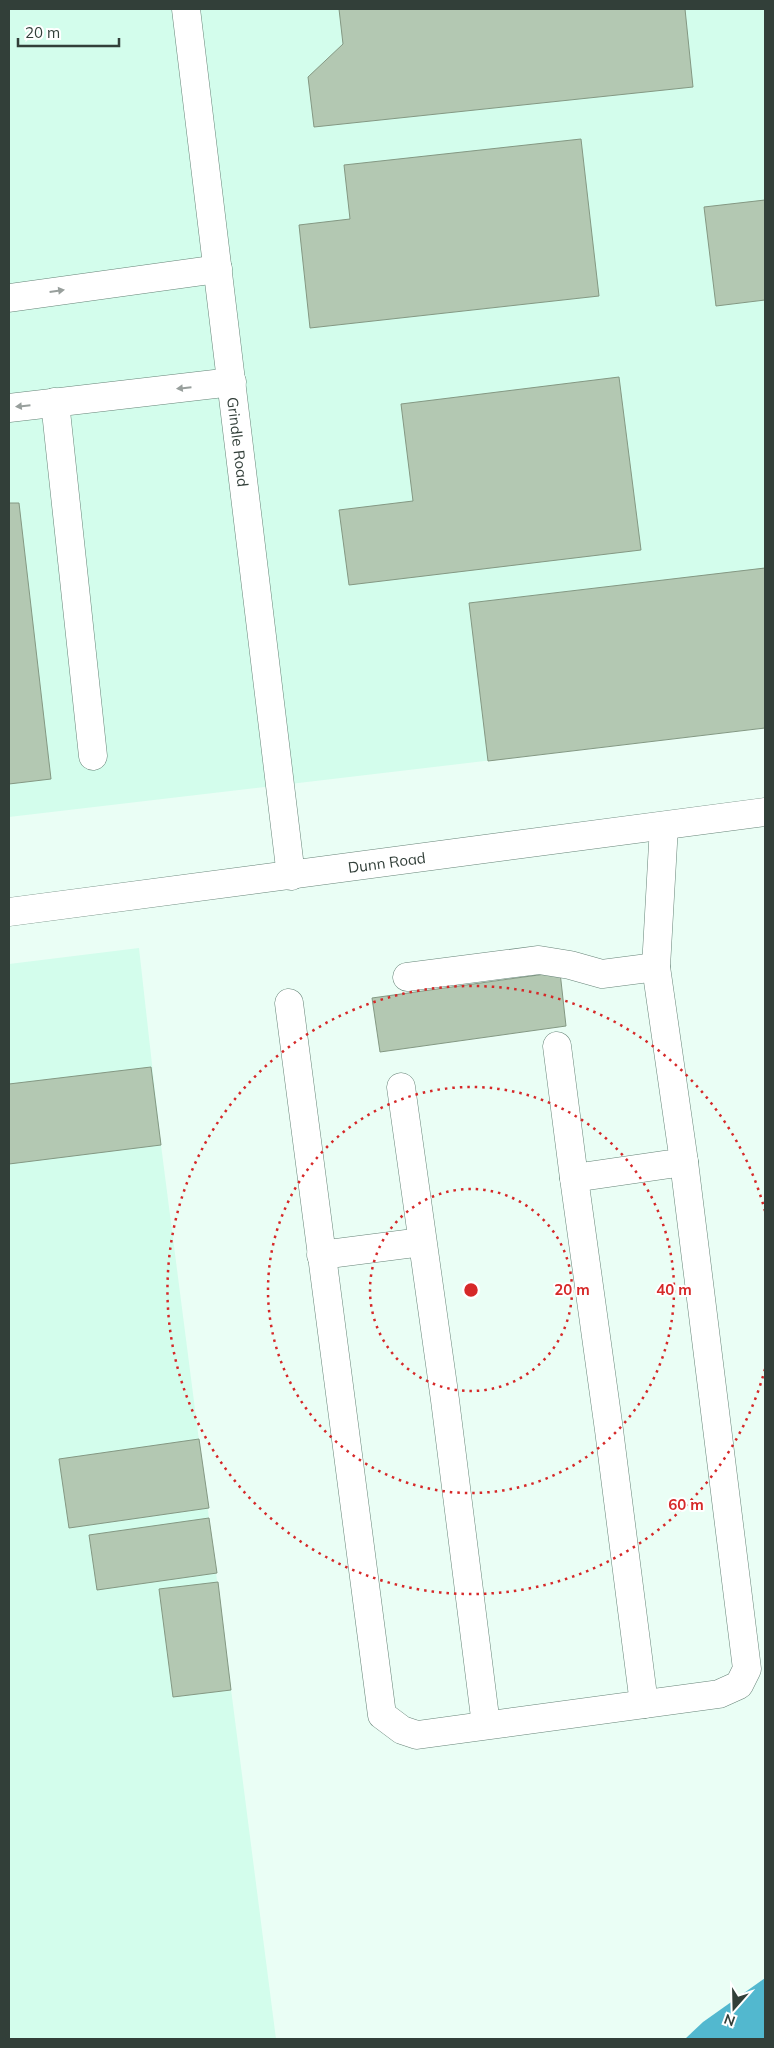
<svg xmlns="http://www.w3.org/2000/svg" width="774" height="2048" font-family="Mulish,sans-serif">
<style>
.built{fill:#d3fdec}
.water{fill:#52b8cf}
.building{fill:#b3c8b2;stroke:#849883}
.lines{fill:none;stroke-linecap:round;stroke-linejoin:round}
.minor-casing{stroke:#678478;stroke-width:29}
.minor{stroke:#fff;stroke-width:28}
.oneway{fill:#989f9c}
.ring{fill:none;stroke:#d62828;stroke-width:2.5;stroke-dasharray:2.5 5}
.labels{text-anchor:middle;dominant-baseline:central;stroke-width:4;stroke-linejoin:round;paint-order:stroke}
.street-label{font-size:15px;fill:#323f39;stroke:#fff}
.centre{fill:#d62828;stroke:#fff;stroke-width:2.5}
.ring-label{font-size:15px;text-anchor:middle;font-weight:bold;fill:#d62828;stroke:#fff;stroke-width:4;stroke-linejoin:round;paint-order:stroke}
</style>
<rect width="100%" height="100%" fill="#eafef5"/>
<g class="built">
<polygon points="9,9 765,9 765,728 9,817"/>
<polygon points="139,948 161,1145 276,2039 9,2039 9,964"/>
</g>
<polygon class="water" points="765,1978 765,2039 685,2039 703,2022"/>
<g class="building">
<polygon points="339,9 685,9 693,87 314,127 308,77 343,44"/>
<polygon points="581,139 599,296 310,328 299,225 350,219 344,165"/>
<polygon points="765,200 765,300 716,306 704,207"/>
<polygon points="619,377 641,550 349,585 339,510 413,501 401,404"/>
<polygon points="9,503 19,503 51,779 9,784"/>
<polygon points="765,568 765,728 488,761 469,603"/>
<polygon points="560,972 566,1026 380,1052 372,998"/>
<polygon points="151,1067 161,1145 9,1164 9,1084"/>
<polygon points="199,1439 209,1508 69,1528 59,1459"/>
<polygon points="209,1518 217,1573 97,1590 89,1535"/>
<polygon points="218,1582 231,1690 173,1697 159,1589"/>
</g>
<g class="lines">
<g class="minor-casing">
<g id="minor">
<path id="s1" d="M186,9L291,876"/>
<polyline points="9,298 218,269"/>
<polyline points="55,402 93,756"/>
<polyline points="9,408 232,382"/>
<path id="s2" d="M9,912L765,812"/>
<polyline points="407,977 539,960 570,965 602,974 656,967"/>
<polyline points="289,1003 382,1715 402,1730 417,1735 719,1694 739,1685 747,1669 684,1162"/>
<polyline points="557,1046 574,1178 684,1162 656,967 664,826"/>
<polyline points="401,1087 445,1400 486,1725"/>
<polyline points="574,1178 609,1430 644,1704"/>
<polyline points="321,1255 422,1242"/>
</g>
</g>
<use href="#minor" class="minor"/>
</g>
<defs><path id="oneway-solid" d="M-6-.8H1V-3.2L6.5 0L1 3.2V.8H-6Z" transform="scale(1.25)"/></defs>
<g class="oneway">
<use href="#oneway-solid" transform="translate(57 291) rotate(-8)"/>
<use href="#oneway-solid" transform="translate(184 388) rotate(174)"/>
<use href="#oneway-solid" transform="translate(23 406) rotate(174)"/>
</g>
<g class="ring">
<circle cx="471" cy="1290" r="101"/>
<circle cx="471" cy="1290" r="203"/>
<path d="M765 1369A304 304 0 1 1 765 1211"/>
</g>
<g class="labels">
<g class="street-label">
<text stroke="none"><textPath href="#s1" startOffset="436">Grindle Road</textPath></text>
<text stroke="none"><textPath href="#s2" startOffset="381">Dunn Road</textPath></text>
</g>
</g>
<circle cx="471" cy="1290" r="8" class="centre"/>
<g class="ring-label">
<text x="572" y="1295">20 m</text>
<text x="674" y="1295">40 m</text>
<text x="686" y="1510">60 m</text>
</g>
<rect width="774" height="2048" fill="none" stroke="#323f39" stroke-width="20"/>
<g transform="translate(734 2008) rotate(200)" stroke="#ffffff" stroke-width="4" paint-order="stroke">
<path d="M0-4L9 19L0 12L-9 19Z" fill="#323f39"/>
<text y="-8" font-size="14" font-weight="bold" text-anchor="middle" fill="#323f39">N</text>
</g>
<path d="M18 38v8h101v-8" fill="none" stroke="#323f39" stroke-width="2.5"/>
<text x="25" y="38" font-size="15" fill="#323f39" stroke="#ffffff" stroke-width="4" paint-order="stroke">20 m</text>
</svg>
